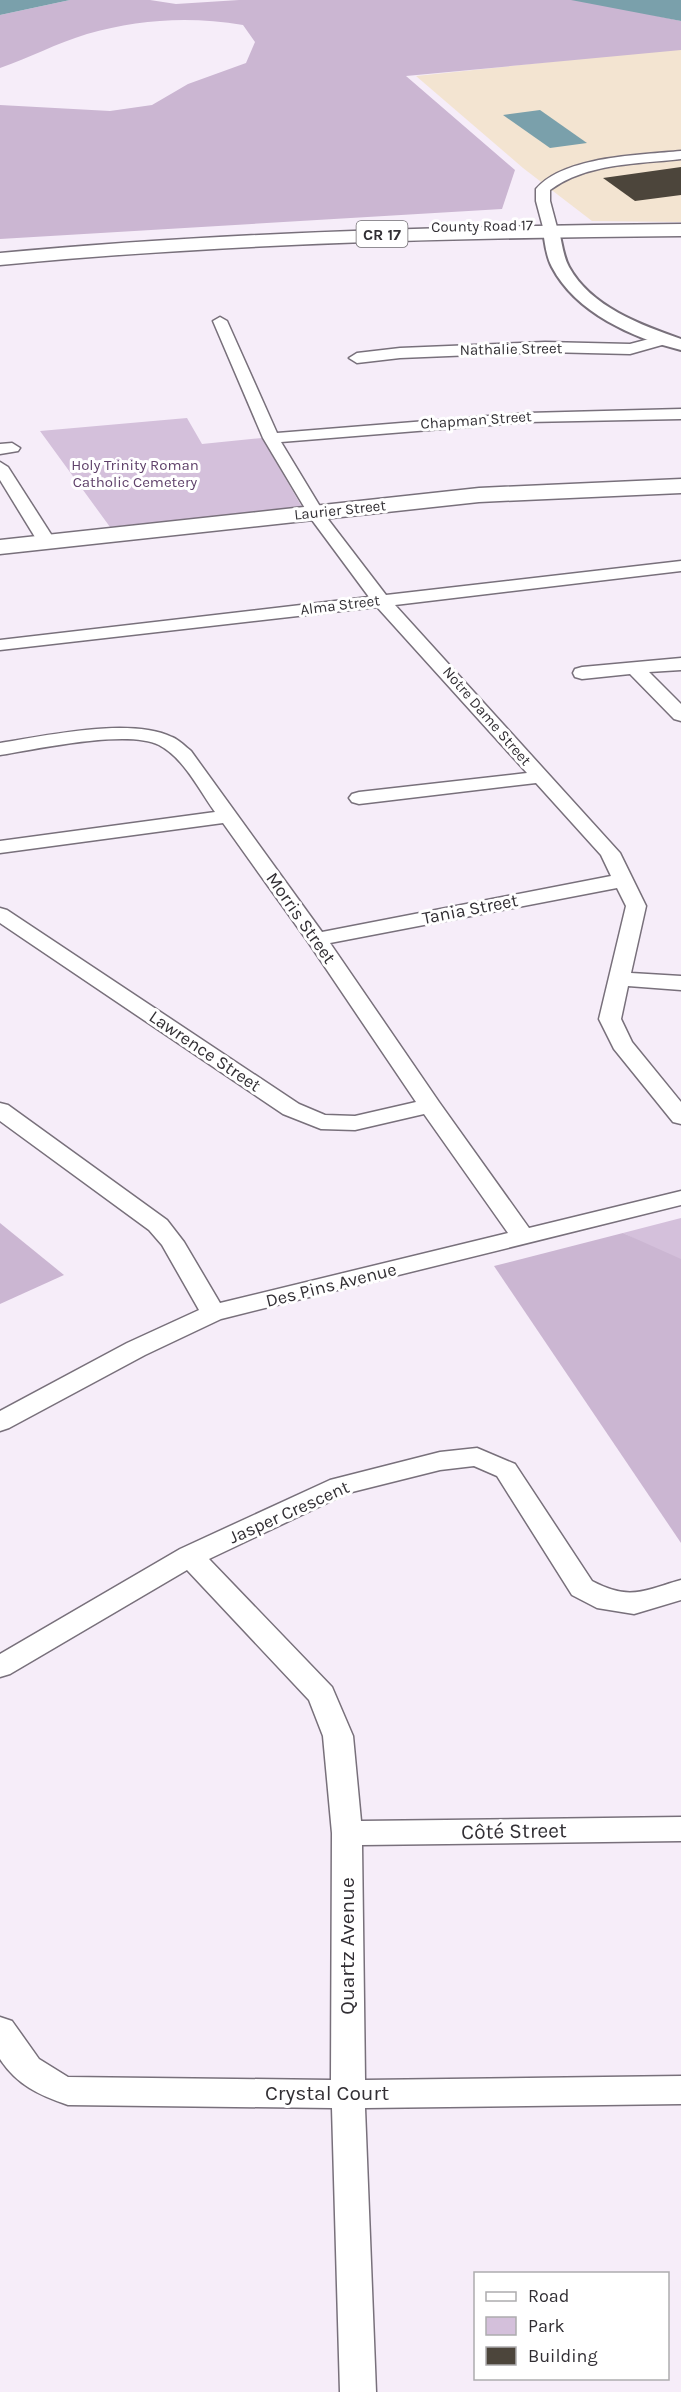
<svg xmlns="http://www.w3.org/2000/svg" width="681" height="2392" font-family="Karla,sans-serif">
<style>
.industrial{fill:#f3e4d1}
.green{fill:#d4c0db}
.forest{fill:#cbb6d2}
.water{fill:#7aa0ab}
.building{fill:#4c453b}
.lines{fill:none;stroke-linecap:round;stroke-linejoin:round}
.minor-casing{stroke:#78707b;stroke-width:3}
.tertiary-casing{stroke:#78707b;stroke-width:4}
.secondary-casing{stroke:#78707b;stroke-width:3}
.primary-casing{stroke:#78707b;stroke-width:3}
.minor{fill:#fff;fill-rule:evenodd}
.tertiary{fill:#fff;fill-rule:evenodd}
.secondary{fill:#fff;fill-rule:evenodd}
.primary{fill:#fff;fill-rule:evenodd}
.labels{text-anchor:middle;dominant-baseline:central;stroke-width:6;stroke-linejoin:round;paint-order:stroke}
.far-street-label{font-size:15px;fill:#322f34;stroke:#fff}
.far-park-label{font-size:15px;fill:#60426b;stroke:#fff}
.shield{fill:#fff;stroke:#706d71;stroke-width:1.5}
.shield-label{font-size:16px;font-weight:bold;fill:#322f34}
.street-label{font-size:18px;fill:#322f34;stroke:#fff}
.near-street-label{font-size:21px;fill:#322f34;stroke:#fff}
</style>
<rect width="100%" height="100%" fill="#f6edf9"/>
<polygon class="industrial" points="674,49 681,50 681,222 592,221 523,168 416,76"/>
<g class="green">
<polygon points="187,418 202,444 262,438 302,507 110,527 40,431"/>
<polygon points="681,1218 681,1262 623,1233"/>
</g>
<g class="forest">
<path d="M70,0H150L176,4L239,0H583L681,21V50L406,76L515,170L502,209L0,239V105L110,111L152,105L188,84L246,63L255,42L243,25C190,16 139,19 87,34C57,43 29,58 0,68V15Z"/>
<polygon points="0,1223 64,1275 0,1304"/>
<polygon points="623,1233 681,1259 681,1543 494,1266"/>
</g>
<g class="water">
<polygon points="0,0 70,0 0,15"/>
<polygon points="571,0 681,0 681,21"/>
<polygon points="540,110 587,143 550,148 503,115"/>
</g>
<polygon class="building" points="681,167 681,195 635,201 603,178"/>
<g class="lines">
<g class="minor-casing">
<g id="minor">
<path d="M681,151V159C637,164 587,163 550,190V201L558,231L551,235L544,231L536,201V189C564,156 641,155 681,151Z"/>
<path d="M220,317L227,321L277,433L527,413L681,409V419L527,422L281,442L327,518L386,595L681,561V571L395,605L620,853L646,906L631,973L681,976V990L628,986L621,1019L632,1042L681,1102V1124L673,1122L614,1049L599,1019L626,906L617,888L330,943L439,1102L529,1228L681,1191V1205L221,1319L145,1355L9,1428L0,1431V1411L127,1343L199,1310L162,1245L149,1230L0,1121V1103L8,1105L167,1220L184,1242L220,1303L508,1233L424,1114L355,1130L321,1129L283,1114L0,923V908L7,910L299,1104L325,1115L355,1116L416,1102L308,942L223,823L0,853V841L215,812C199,790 184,758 159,745C128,729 36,749 0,755V743C46,736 129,717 172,737C179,740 185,746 191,751L322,932L611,876L601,855L536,783L359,804L352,802L349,798L352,794L359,792L527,773L377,607L0,650V640L369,597L312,520L263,438L213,321Z"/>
<polygon points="664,335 672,340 669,343 630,354 545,352 400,358 357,363 349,358 357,353 400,348 545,342 630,344"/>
<polygon points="12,443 20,448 18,451 0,454 0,444"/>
<polygon points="0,462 8,467 56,542 53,546 41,546 38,542 0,480"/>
<polygon points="681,658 681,670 649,672 681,704 681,721 674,719 630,674 582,679 575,677 573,673 575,669 582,667"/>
<path d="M477,1448L515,1464L592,1581C630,1601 642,1591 681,1580V1600L634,1614L597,1608L572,1595L497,1476L474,1466L440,1470L348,1493L209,1559L332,1687L353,1736L361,1821L681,1817V1841L362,1845L365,2080L681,2076V2104L365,2108L376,2392H340L332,2108L68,2105C39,2095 17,2085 0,2059V2017L12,2021L39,2059L68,2077L331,2080L332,1833L323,1736L309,1700L187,1570L10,1674L0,1677V1654L180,1549L330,1480L440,1452Z"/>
</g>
</g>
<g class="tertiary-casing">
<path id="tertiary" d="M551,226L559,231C562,243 563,256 569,267C591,307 641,325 681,339V350C633,338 576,313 552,267C546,256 545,243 543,231Z"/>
</g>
<g class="secondary-casing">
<polygon id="secondary" points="681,479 681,493 479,502 0,554 0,540 479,488"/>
</g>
<g class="primary-casing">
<path id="primary" d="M681,224V236C453,238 227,243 0,265V253C227,232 453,226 681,224Z"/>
</g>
<use href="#minor" class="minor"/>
<use href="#tertiary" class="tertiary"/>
<use href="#secondary" class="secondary"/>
<use href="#primary" class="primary"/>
</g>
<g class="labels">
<g class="far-street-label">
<text transform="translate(482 226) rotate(-1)">County Road 17</text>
<text transform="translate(511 349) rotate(-1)">Nathalie Street</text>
<text transform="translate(476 420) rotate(-4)">Chapman Street</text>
<text transform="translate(340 510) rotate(-6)">Laurier Street</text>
<text transform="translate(340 605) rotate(-7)">Alma Street</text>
<text transform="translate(487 716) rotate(49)">Notre Dame Street</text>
</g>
<g class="far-park-label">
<text x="135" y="465">Holy Trinity Roman<tspan x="135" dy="17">Catholic Cemetery</tspan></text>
</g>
<rect class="shield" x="356.5" y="221" width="51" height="26" rx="4.5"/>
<g class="shield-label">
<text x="382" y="234">CR 17</text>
</g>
<g class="street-label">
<text transform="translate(470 909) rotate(-11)">Tania Street</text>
<text transform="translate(301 918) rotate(55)">Morris Street</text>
<text transform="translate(205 1051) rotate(34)">Lawrence Street</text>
<text transform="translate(331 1285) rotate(-14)">Des Pins Avenue</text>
<text transform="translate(289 1512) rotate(-24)">Jasper Crescent</text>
</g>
<g class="near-street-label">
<text transform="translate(514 1831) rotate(-1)">Côté Street</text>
<text transform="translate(347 1946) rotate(-90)">Quartz Avenue</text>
<text x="327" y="2093">Crystal Court</text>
</g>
</g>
<rect x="474" y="2272" width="195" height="108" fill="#ffffff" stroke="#adacae" stroke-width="1.5"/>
<rect x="486" y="2292" width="30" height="9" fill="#ffffff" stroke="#adacae" stroke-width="1.5"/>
<text x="528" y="2302" font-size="18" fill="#322f34">Road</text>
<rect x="486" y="2317" width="30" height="18" fill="#d4c0db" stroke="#adacae" stroke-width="1.5"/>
<text x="528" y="2332" font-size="18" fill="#322f34">Park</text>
<rect x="486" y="2347" width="30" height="18" fill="#4c453b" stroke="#adacae" stroke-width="1.5"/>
<text x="528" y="2362" font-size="18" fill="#322f34">Building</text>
</svg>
